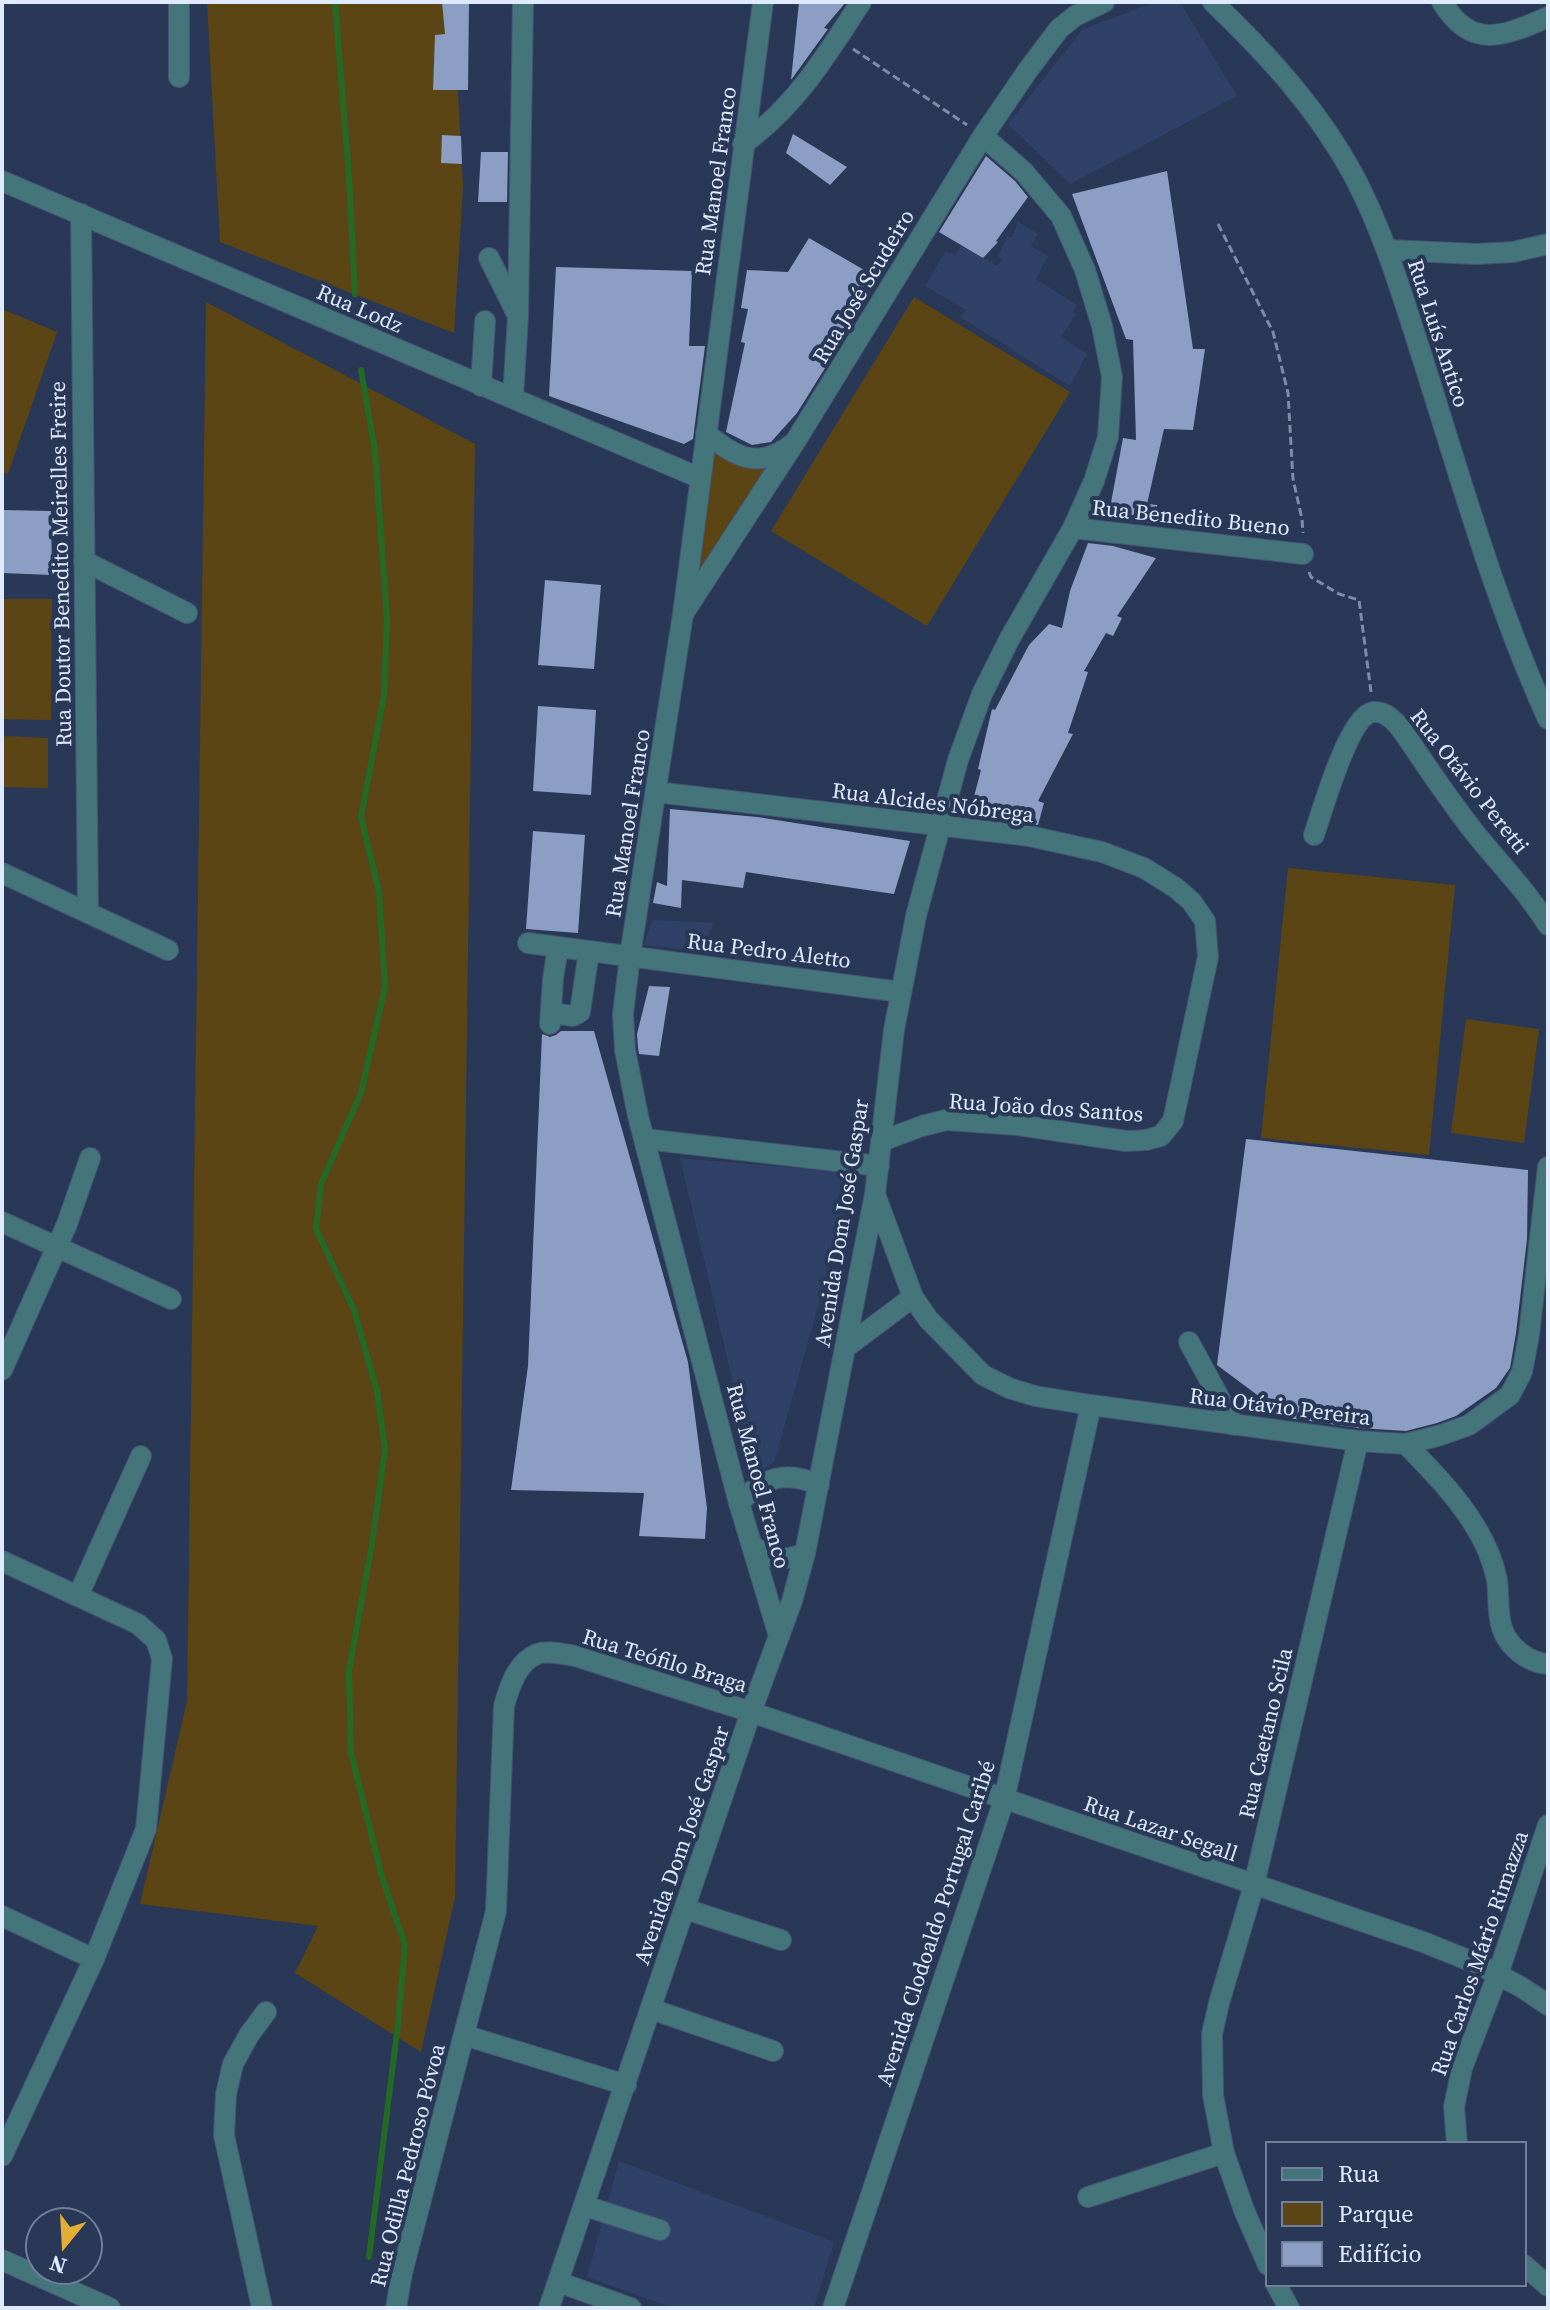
<svg xmlns="http://www.w3.org/2000/svg" width="1550" height="2310" font-family="'Source Serif 4',serif">
<style>
.built{fill:#2f4166}
.green{fill:#5b4514}
.lines{fill:none;stroke-linecap:round;stroke-linejoin:round}
.stream{stroke:#246926;stroke-width:6}
.building{fill:#8c9ec3}
.minor-casing{stroke:#465472;stroke-width:22}
.path{stroke:#7f8ca5;stroke-width:3;stroke-dasharray:8 4;stroke-linecap:butt}
.minor{stroke:#43757a;stroke-width:20}
.labels{text-anchor:middle;dominant-baseline:central;stroke-width:8;stroke-linejoin:round;paint-order:stroke}
.street-label{font-size:22px;fill:#e0eafe;stroke:#293857}
</style>
<rect width="100%" height="100%" fill="#293857"/>
<g class="built">
<polygon points="1155,2 1180,2 1237,96 1070,184 1008,124 1083,29"/>
<polygon points="1018,222 1038,234 1031,246 1048,256 1036,279 1077,305 1072,312 1076,314 1061,337 1087,354 1070,386 960,317 966,310 925,286 946,251 956,255 961,245 997,266 1002,260 998,257 1007,236 1012,238"/>
<polygon points="652,920 714,923 700,951 644,945"/>
<polygon points="680,1158 855,1173 777,1453 774,1462 763,1470 752,1464"/>
<polygon points="619,2161 834,2242 814,2308 673,2308 587,2277"/>
</g>
<g class="green">
<polygon points="207,2 453,2 463,186 454,333 220,242"/>
<polygon points="914,297 1070,392 927,626 771,531"/>
<polygon points="206,302 475,444 455,1897 421,2052 295,1973 318,1926 140,1904 187,1701"/>
<polygon points="2,309 57,332 8,474 2,472"/>
<polygon points="710,450 769,467 699,574"/>
<polygon points="2,599 52,599 51,720 2,719"/>
<polygon points="2,736 48,738 48,788 2,787"/>
<polygon points="1288,868 1455,885 1429,1155 1261,1138"/>
<polygon points="1466,1019 1539,1029 1524,1143 1451,1133"/>
</g>
<g class="lines">
<g class="stream">
<polyline points="335,2 349,177 355,294"/>
<polyline points="361,370 375,451 387,619 384,695 361,817 379,892 385,987 361,1093 321,1184 316,1229 354,1310 377,1391 385,1449 372,1544 349,1670 351,1753 382,1877 405,1945 398,2024 369,2257"/>
</g>
</g>
<g class="building">
<polygon points="442,2 469,2 468,90 433,90 435,35 445,34"/>
<polygon points="799,2 846,2 824,28 828,29 791,80"/>
<polygon points="793,134 847,167 830,185 786,153"/>
<polygon points="442,135 461,136 462,164 441,163"/>
<polygon points="481,152 508,152 507,202 478,202"/>
<polygon points="986,156 1015,181 1028,197 996,241 998,242 983,258 939,232"/>
<polygon points="1167,171 1193,349 1205,349 1193,430 1164,429 1147,504 1157,505 1157,524 1108,519 1123,438 1136,440 1133,340 1126,339 1072,194"/>
<polygon points="809,238 878,278 847,327 850,328 797,413 771,442 752,445 726,432 745,343 741,342 748,309 741,308 747,270 788,272"/>
<polygon points="556,267 692,271 689,346 705,346 693,439 684,444 549,396"/>
<polygon points="2,510 51,511 52,575 2,573"/>
<polygon points="1088,543 1113,546 1156,558 1117,616 1122,618 1113,636 1106,633 1084,671 1088,672 1068,733 1073,734 1038,801 1044,803 1038,825 970,812 981,770 978,769 992,709 995,710 1029,645 1049,624 1062,628 1070,591"/>
<polygon points="545,580 601,585 594,669 538,665"/>
<polygon points="538,706 596,710 591,795 533,791"/>
<polygon points="670,809 757,817 910,841 894,894 746,872 743,888 682,880 681,908 653,903 657,882 667,886"/>
<polygon points="533,831 585,835 578,933 526,929"/>
<polygon points="649,986 670,987 659,1056 639,1054 638,1048 637,1034"/>
<polygon points="561,1031 594,1031 688,1362 707,1508 705,1539 639,1536 644,1493 511,1490 528,1366 542,1034 550,1037 556,1035"/>
<polygon points="1246,1139 1528,1170 1527,1239 1516,1333 1510,1368 1496,1388 1456,1416 1437,1423 1406,1431 1359,1428 1288,1418 1217,1365"/>
</g>
<g class="lines">
<g class="minor-casing">
<g id="minor">
<polyline points="179,2 179,77"/>
<polyline points="763,2 683,614 630,956 623,1014 625,1050 638,1116 739,1503 779,1636"/>
<path d="M1213,2C1267,54 1318,109 1354,176C1386,237 1405,304 1426,369C1463,487 1497,607 1548,719"/>
<path d="M1442,2C1472,51 1504,36 1548,17"/>
<path d="M743,144C796,106 826,56 861,2"/>
<polyline points="2,181 700,478"/>
<polyline points="81,214 88,913"/>
<polyline points="1388,250 1477,254 1513,252 1548,244"/>
<polyline points="489,258 518,316 513,398"/>
<polyline points="518,316 523,2"/>
<polyline points="481,386 485,321"/>
<path d="M706,433C734,457 759,470 791,445"/>
<polyline points="1073,528 1303,554"/>
<polyline points="84,561 187,613"/>
<polyline points="685,611 795,442 983,136 1028,70 1059,29 1075,16 1104,2"/>
<polyline points="656,792 1029,836 1102,852 1144,868 1176,888 1191,901 1205,921 1208,957 1173,1121 1161,1136 1146,1140 1126,1141 1018,1125 946,1120 922,1126 882,1141"/>
<path d="M1314,835C1322,812 1349,714 1374,712C1387,711 1397,723 1404,733C1428,768 1452,805 1479,838C1503,867 1528,893 1548,925"/>
<polyline points="2,873 168,950"/>
<polyline points="528,943 901,992"/>
<polyline points="551,1013 573,1016 580,1012 589,951"/>
<polyline points="550,1024 553,979 558,947"/>
<polyline points="645,1139 879,1166"/>
<polyline points="876,1197 913,1297 928,1319 983,1375 1009,1388 1035,1396 1091,1405 1358,1441 1406,1444 1441,1435 1469,1425 1510,1395 1522,1372 1529,1335 1548,1167"/>
<polyline points="2,1222 171,1299"/>
<polyline points="1189,1342 1234,1425"/>
<polyline points="845,1348 913,1297"/>
<polyline points="2,1370 67,1224 90,1158"/>
<path d="M1406,1444C1429,1468 1455,1494 1473,1523C1484,1540 1493,1560 1497,1580C1499,1595 1497,1613 1502,1628C1508,1647 1529,1663 1548,1664"/>
<path d="M739,1503C764,1477 786,1470 819,1485"/>
<path d="M752,1545C770,1560 784,1562 805,1553"/>
<polyline points="2,1561 138,1624 156,1640 162,1659 146,1829 94,1959 2,2156"/>
<polyline points="78,1596 141,1456"/>
<polyline points="685,1909 781,1940"/>
<polyline points="2,1916 94,1959"/>
<polyline points="651,2009 773,2051"/>
<polyline points="464,2035 626,2085"/>
<polyline points="1457,2144 1454,2107 1462,2068 1498,1974 1548,1825"/>
<polyline points="1088,2197 1224,2153"/>
<polyline points="585,2206 660,2230"/>
<polyline points="2,2260 110,2308"/>
<polyline points="1268,2265 1244,2210 1224,2153 1213,2095 1212,2034 1219,2003 1254,1885 1358,1441"/>
<polyline points="1524,2265 1548,2286"/>
<polyline points="558,2282 631,2308"/>
<polyline points="1276,2284 1289,2308"/>
<polyline points="262,2308 224,2135 226,2094 233,2064 249,2035 266,2012"/>
<path d="M396,2308L402,2273L496,1911L504,1706C509,1688 517,1662 537,1654C548,1650 564,1654 575,1656L751,1712L1426,1943L1480,1965L1521,1987L1548,2005"/>
<polyline points="549,2308 751,1712 792,1601 805,1553 875,1194 894,1030 916,916 958,760 982,694 1010,638 1073,528 1094,481 1108,437 1112,377 1102,326 1085,270 1061,216 1024,172 983,136"/>
<polyline points="833,2308 1004,1800 1091,1405"/>
</g>
</g>
<g class="path">
<polyline points="853,49 967,125"/>
<polyline points="1218,224 1273,332 1288,393 1293,479 1302,519 1303,533"/>
<polyline points="1309,572 1311,577 1339,594 1359,600 1371,692"/>
</g>
<use href="#minor" class="minor"/>
</g>
<g class="labels">
<g class="street-label">
<text transform="translate(715 181) rotate(-82)">Rua Manoel Franco</text>
<text transform="translate(863 286) rotate(-59)">Rua José Scudeiro</text>
<text transform="translate(360 308) rotate(23)">Rua Lodz</text>
<text transform="translate(1439 333) rotate(72)">Rua Luís Antico</text>
<text transform="translate(1191 517) rotate(6)">Rua Benedito Bueno</text>
<text transform="translate(60 564) rotate(-91)">Rua Doutor Benedito Meirelles Freire</text>
<text transform="translate(1470 781) rotate(52)">Rua Otávio Peretti</text>
<text transform="translate(933 802) rotate(7)">Rua Alcides Nóbrega</text>
<text transform="translate(627 823) rotate(-81)">Rua Manoel Franco</text>
<text transform="translate(769 950) rotate(7)">Rua Pedro Aletto</text>
<text transform="translate(1046 1107) rotate(4)">Rua João dos Santos</text>
<text transform="translate(841 1223) rotate(-81)">Avenida Dom José Gaspar</text>
<text transform="translate(1280 1406) rotate(7)">Rua Otávio Pereira</text>
<text transform="translate(759 1476) rotate(75)">Rua Manoel Franco</text>
<text transform="translate(665 1660) rotate(17)">Rua Teófilo Braga</text>
<text transform="translate(1265 1733) rotate(-77)">Rua Caetano Scila</text>
<text transform="translate(1161 1828) rotate(19)">Rua Lazar Segall</text>
<text transform="translate(681 1845) rotate(-71)">Avenida Dom José Gaspar</text>
<text transform="translate(935 1923) rotate(-72)">Avenida Clodoaldo Portugal Caribé</text>
<text transform="translate(1479 1953) rotate(-71)">Rua Carlos Mário Rimazza</text>
<text transform="translate(407 2165) rotate(-76)">Rua Odilla Pedroso Póvoa</text>
</g>
</g>
<rect width="1550" height="2310" fill="none" stroke="#e0eafe" stroke-width="8"/>
<rect x="1266" y="2142" width="260" height="144" fill="#293857" stroke="#727f9a" stroke-width="2"/>
<rect x="1282" y="2168" width="40" height="12" fill="#43757a" stroke="#727f9a" stroke-width="2"/>
<text x="1338" y="2182" font-size="24" fill="#e0eafe">Rua</text>
<rect x="1282" y="2202" width="40" height="24" fill="#5b4514" stroke="#727f9a" stroke-width="2"/>
<text x="1338" y="2222" font-size="24" fill="#e0eafe">Parque</text>
<rect x="1282" y="2242" width="40" height="24" fill="#8c9ec3" stroke="#727f9a" stroke-width="2"/>
<text x="1338" y="2262" font-size="24" fill="#e0eafe">Edifício</text>
<g transform="translate(64 2246) rotate(198)"><circle r="38" fill="#293857" stroke="#727f9a" stroke-width="2"/>
<path d="M0-6L14 30L0 20L-14 30Z" fill="#e3ae35"/>
<text y="-12" font-size="22" font-weight="bold" text-anchor="middle" fill="#e0eafe">N</text>
</g>
</svg>
